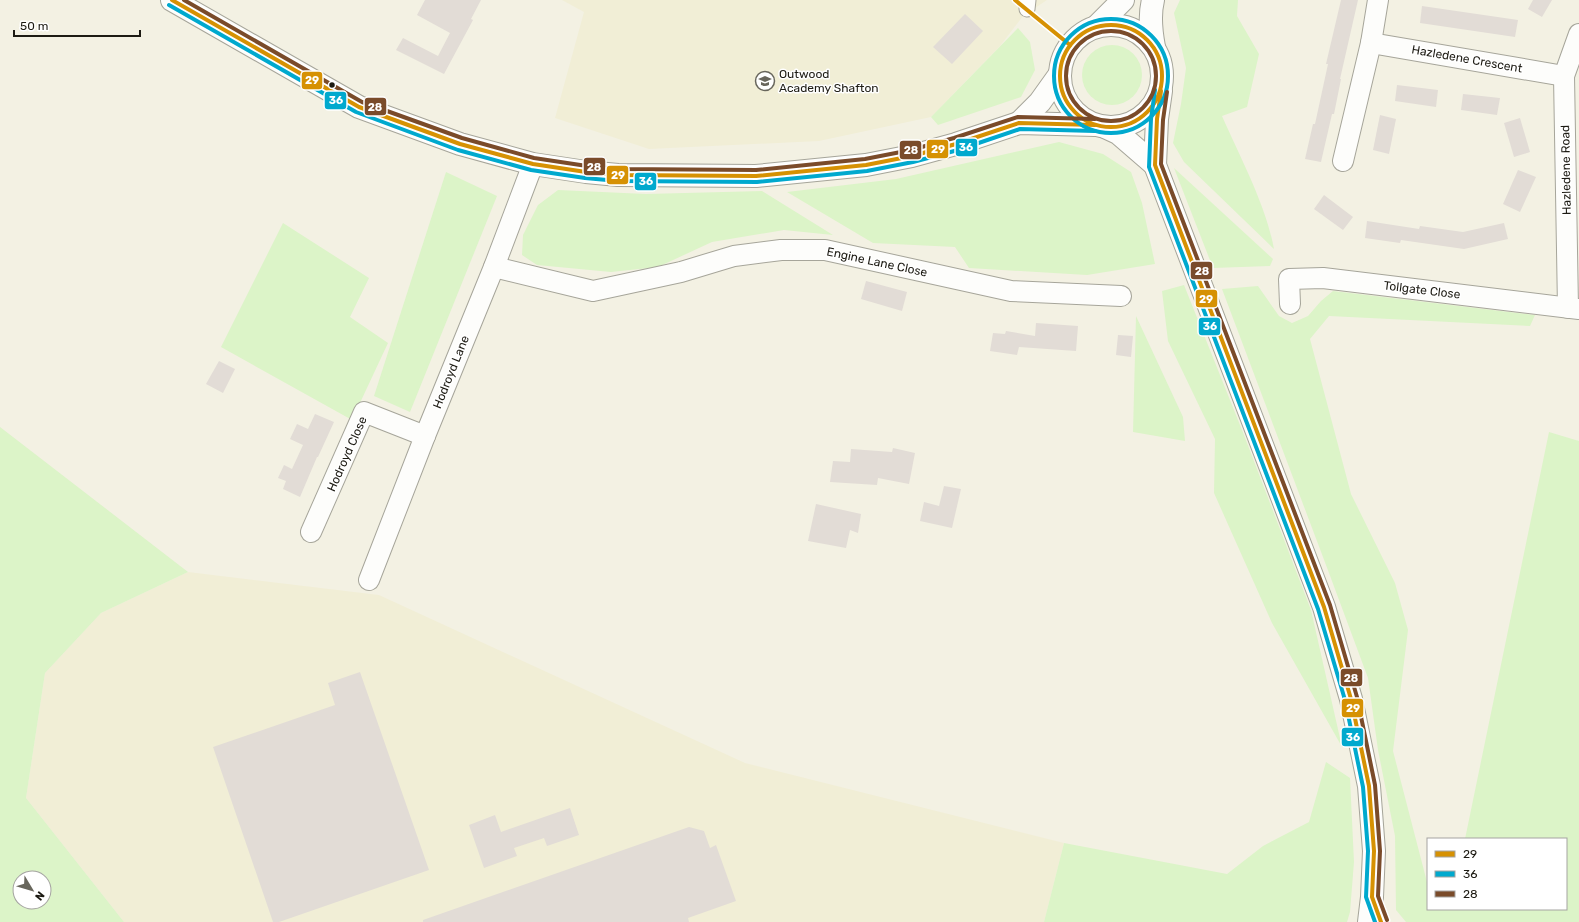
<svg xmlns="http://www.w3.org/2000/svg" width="1579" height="922" font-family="Rubik,sans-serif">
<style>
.built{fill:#f1eed6}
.green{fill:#dcf4c8;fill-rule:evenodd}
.building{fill:#e2dcd6}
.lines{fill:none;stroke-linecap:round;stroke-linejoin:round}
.pedestrian-casing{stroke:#a6a59a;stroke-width:17}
.minor-casing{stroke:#a6a59a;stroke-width:22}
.primary-casing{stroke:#a6a59a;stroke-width:24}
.trunk-casing{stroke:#a6a59a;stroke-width:24}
.pedestrian{stroke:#fdfdfb;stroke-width:15}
.minor{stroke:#fdfdfb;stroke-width:20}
.primary{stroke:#fdfdfb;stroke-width:22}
.trunk{stroke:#fdfdfb;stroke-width:22}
.bus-1-casing{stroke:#fff;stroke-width:7}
.bus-2-casing{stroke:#fff;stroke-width:7}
.bus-3-casing{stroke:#fff;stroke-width:7}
.bus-1{stroke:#d69103;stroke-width:4}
.bus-2{stroke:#00a9ce;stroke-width:4}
.bus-3{stroke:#7a4b2a;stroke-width:4}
.bus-dot{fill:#1d1b13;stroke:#fff;stroke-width:1.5}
.labels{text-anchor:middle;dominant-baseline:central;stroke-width:3;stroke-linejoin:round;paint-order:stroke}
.street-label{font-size:12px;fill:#1d1b13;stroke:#fff}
.poi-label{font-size:12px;fill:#1d1b13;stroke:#fff;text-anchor:start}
.line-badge{stroke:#fff;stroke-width:1.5}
.badge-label{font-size:11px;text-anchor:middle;font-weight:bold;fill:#fff}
</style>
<rect width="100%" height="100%" fill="#f3f1e3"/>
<g class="built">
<polygon points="562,0 1047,0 1023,16 1000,46 931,117 819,141 649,149 555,118 584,12"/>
<polygon points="188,572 379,595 745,763 1064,843 1044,922 124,922 26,798 45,673 101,613"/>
</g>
<g class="green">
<path d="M1180,0H1238L1237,16L1259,54L1247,107L1222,116C1240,157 1266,205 1274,249L1184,162L1173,143L1181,104L1186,68L1174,13Z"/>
<polygon points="1018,28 1030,42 1035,70 1021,97 938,125 931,117"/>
<circle cx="1112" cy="75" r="30"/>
<polygon points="1059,142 1103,154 1131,172 1142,203 1155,264 1087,275 969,268 955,247 873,243 787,192 896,179"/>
<polygon points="1174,168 1273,259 1270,266 1213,268"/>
<polygon points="446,172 497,196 410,412 374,396"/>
<polygon points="558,190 646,194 762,191 833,235 784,230 712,242 658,267 611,272 537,265 522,255 523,235 538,205"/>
<polygon points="283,223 369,278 350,317 388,343 352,420 221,347"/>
<polygon points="1184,285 1244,435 1311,610 1342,747 1272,623 1214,493 1215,439 1168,341 1162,291"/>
<polygon points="1258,286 1279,316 1292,323 1308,316 1321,301 1333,291 1535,315 1530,326 1329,316 1310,339 1351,494 1395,583 1408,630 1393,751 1428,886 1428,909 1566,909 1566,839 1465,839 1549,432 1579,441 1579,922 1406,922 1396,910 1395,836 1378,750 1368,678 1329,573 1222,289"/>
<polygon points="1136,316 1183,417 1185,441 1133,432"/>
<path d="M0,427L188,572L101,613L45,673L26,798L124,922H0ZM20,878H44V902H20Z"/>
<polygon points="1326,762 1350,778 1354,862 1350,912 1347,922 1044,922 1064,843 1227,874 1263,846 1309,822"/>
</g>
<g class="building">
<polygon points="425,0 481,0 471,19 473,20 444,74 396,50 403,38 438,56 450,33 417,15"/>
<polygon points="1341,0 1358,0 1340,79 1341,79 1334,114 1332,114 1321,162 1305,159 1313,124 1315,124 1328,64 1326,64"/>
<polygon points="1533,0 1552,0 1542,17 1528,9"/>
<polygon points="1422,6 1518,20 1515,37 1420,23"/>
<polygon points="965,14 983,31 952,64 933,47"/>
<polygon points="1397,85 1438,90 1436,107 1395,101"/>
<polygon points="1463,94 1500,98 1497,115 1461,110"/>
<polygon points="1380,115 1396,119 1389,154 1373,150"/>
<polygon points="1520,118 1530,152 1514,157 1504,123"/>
<polygon points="1518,170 1536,177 1520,212 1503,204"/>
<polygon points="1324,195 1353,217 1343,230 1314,209"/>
<polygon points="1367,221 1419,229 1420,226 1463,232 1504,223 1508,239 1464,249 1401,240 1400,243 1365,238"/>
<polygon points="866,281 907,292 902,311 861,299"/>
<polygon points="1036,323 1078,326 1076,351 1019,347 1017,355 990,351 993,333 1005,334 1006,331 1035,336"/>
<polygon points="1118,335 1133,336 1131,357 1116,355"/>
<polygon points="219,361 235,369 223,393 206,384"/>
<polygon points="315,414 334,422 318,457 317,457 300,497 283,489 286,481 278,478 284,465 292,469 303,445 290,439 297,424 308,429"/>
<polygon points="893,448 915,453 909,484 878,478 877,485 830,482 833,461 850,462 851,449 892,452"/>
<polygon points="944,486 961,489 952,528 920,521 924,502 939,506"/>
<polygon points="816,504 861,514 858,533 850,530 846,548 808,541"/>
<polygon points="360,672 429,870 279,922 273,922 213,747 335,705 328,683"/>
<polygon points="570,808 579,835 547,846 544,838 514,848 517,856 484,868 469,825 495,815 501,832"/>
<polygon points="689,827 704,831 710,848 716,845 736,901 688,918 689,922 423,922 423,920"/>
</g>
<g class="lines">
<g class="pedestrian-casing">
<polyline id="pedestrian" points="1027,9 1028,0"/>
</g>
<g class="minor-casing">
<g id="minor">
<polyline points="1371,43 1564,76"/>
<polyline points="1343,161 1371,43 1378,0"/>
<polyline points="494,267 593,291 681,272 734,256 781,250 825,250 1011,291 1121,296"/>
<polyline points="1290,304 1289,279 1323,278 1579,309"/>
<polyline points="1568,308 1564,76 1579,34"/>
<polyline points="311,532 364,412 425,436"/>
<polyline points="369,580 425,436 494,267 533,164"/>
</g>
</g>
<g class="primary-casing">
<g id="primary">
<polyline points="172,0 359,107 460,144 533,164 586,172 618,175 756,176 866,165 912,156 956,144 1019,123 1095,125"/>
<polyline points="1019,123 1040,102 1060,74"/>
</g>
</g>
<g class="trunk-casing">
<g id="trunk">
<path d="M1153,0C1149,16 1151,31 1154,47"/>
<circle cx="1111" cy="76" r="51"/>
<polyline points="1097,26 1123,0"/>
<polyline points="1161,91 1157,119 1155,165 1324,607 1351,699 1369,786 1374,851 1372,897 1369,922"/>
<polyline points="1105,127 1118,133 1155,165"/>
</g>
</g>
<use href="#pedestrian" class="pedestrian"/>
<use href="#minor" class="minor"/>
<use href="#primary" class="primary"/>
<use href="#trunk" class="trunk"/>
<g class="bus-1-casing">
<g id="bus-1">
<polyline points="172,0 359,107 460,144 533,164 586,172 618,175 756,176 866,165 912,156 956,144 1019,123 1095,125"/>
<polyline points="1015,0 1070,45"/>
<circle cx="1111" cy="76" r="51"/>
<polyline points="1161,91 1157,119 1155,165 1324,607 1351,699 1369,786 1374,851 1372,897 1381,922"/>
</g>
</g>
<g class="bus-2-casing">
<g id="bus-2">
<polyline points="169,5 356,112 458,150 531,170 585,178 618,181 757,182 867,171 913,162 958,150 1020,129 1095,131"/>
<circle cx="1111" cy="76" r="57"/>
<polyline points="1155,90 1151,119 1149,167 1318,609 1345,700 1363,787 1368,851 1366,897 1375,922"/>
</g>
</g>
<g class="bus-3-casing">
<g id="bus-3">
<polyline points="184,0 362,102 462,138 534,158 587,166 618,169 756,170 865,159 911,150 954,138 1018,117 1095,119"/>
<circle cx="1111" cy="76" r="45"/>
<polyline points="1167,92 1163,120 1161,164 1330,605 1357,697 1375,785 1380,851 1378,896 1387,920"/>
</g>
</g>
<use href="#bus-1" class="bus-1"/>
<use href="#bus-2" class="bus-2"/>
<use href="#bus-3" class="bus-3"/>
</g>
<defs>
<g id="school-ring" transform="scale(1)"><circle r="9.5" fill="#fff" stroke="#68665c" stroke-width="1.5"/><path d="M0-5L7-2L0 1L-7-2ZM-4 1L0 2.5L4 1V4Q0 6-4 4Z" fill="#68665c"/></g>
</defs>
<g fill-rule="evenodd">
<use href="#school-ring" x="765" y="81"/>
</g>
<circle class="bus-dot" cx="332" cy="85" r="3.5"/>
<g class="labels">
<g class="street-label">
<text transform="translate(1467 59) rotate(10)">Hazledene Crescent</text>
<text transform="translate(1566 170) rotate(-91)">Hazledene Road</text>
<text transform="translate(877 262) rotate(12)">Engine Lane Close</text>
<text transform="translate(1422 290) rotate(7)">Tollgate Close</text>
<text transform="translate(451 372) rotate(-68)">Hodroyd Lane</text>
<text transform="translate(347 454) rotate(-66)">Hodroyd Close</text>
</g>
<g class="poi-label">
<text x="779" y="74">Outwood<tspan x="779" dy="14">Academy Shafton</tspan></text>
</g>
</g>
<g class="line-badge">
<rect x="301" y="71" width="22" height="19" rx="4" fill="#d69103"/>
<rect x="324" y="91" width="23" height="19" rx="4" fill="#00a9ce"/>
<rect x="364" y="97" width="23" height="19" rx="4" fill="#7a4b2a"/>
<rect x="955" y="138" width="23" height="19" rx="4" fill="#00a9ce"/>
<rect x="926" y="139" width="23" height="20" rx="4" fill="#d69103"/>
<rect x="899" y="140" width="23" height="20" rx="4" fill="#7a4b2a"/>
<rect x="583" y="157" width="23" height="19" rx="4" fill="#7a4b2a"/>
<rect x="606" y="165" width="23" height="20" rx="4" fill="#d69103"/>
<rect x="634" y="172" width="23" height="19" rx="4" fill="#00a9ce"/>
<rect x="1190" y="261" width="23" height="19" rx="4" fill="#7a4b2a"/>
<rect x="1195" y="289" width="23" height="19" rx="4" fill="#d69103"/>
<rect x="1198" y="317" width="23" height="19" rx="4" fill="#00a9ce"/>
<rect x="1340" y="668" width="23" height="19" rx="4" fill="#7a4b2a"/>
<rect x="1341" y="698" width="23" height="20" rx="4" fill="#d69103"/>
<rect x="1341" y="727" width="23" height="20" rx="4" fill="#00a9ce"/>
</g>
<g class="badge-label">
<text x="312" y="84">29</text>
<text x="336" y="104">36</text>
<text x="375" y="111">28</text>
<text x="966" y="151">36</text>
<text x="938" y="153">29</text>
<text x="911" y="154">28</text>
<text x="594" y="171">28</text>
<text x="618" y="179">29</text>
<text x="646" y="185">36</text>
<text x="1202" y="275">28</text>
<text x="1206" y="303">29</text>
<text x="1210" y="330">36</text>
<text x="1351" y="682">28</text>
<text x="1353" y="712">29</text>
<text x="1353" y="741">36</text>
</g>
<rect x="1427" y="838" width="140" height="72" fill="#ffffff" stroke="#a5a4a1"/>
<rect x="1435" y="851" width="20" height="6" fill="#d69103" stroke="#a5a4a1"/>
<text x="1463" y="858" font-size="12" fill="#1d1b13">29</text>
<rect x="1435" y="871" width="20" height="6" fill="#00a9ce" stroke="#a5a4a1"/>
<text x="1463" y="878" font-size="12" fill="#1d1b13">36</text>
<rect x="1435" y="891" width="20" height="6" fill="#7a4b2a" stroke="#a5a4a1"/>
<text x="1463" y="898" font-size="12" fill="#1d1b13">28</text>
<g transform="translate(32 890) rotate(128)"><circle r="19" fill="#ffffff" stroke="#a5a4a1"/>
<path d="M0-3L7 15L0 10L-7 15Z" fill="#68665c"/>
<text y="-6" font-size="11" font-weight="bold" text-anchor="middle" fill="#1d1b13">N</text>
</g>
<path d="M14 30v6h126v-6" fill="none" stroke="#1d1b13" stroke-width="2"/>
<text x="20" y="30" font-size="12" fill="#1d1b13" stroke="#ffffff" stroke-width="3" paint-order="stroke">50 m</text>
</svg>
